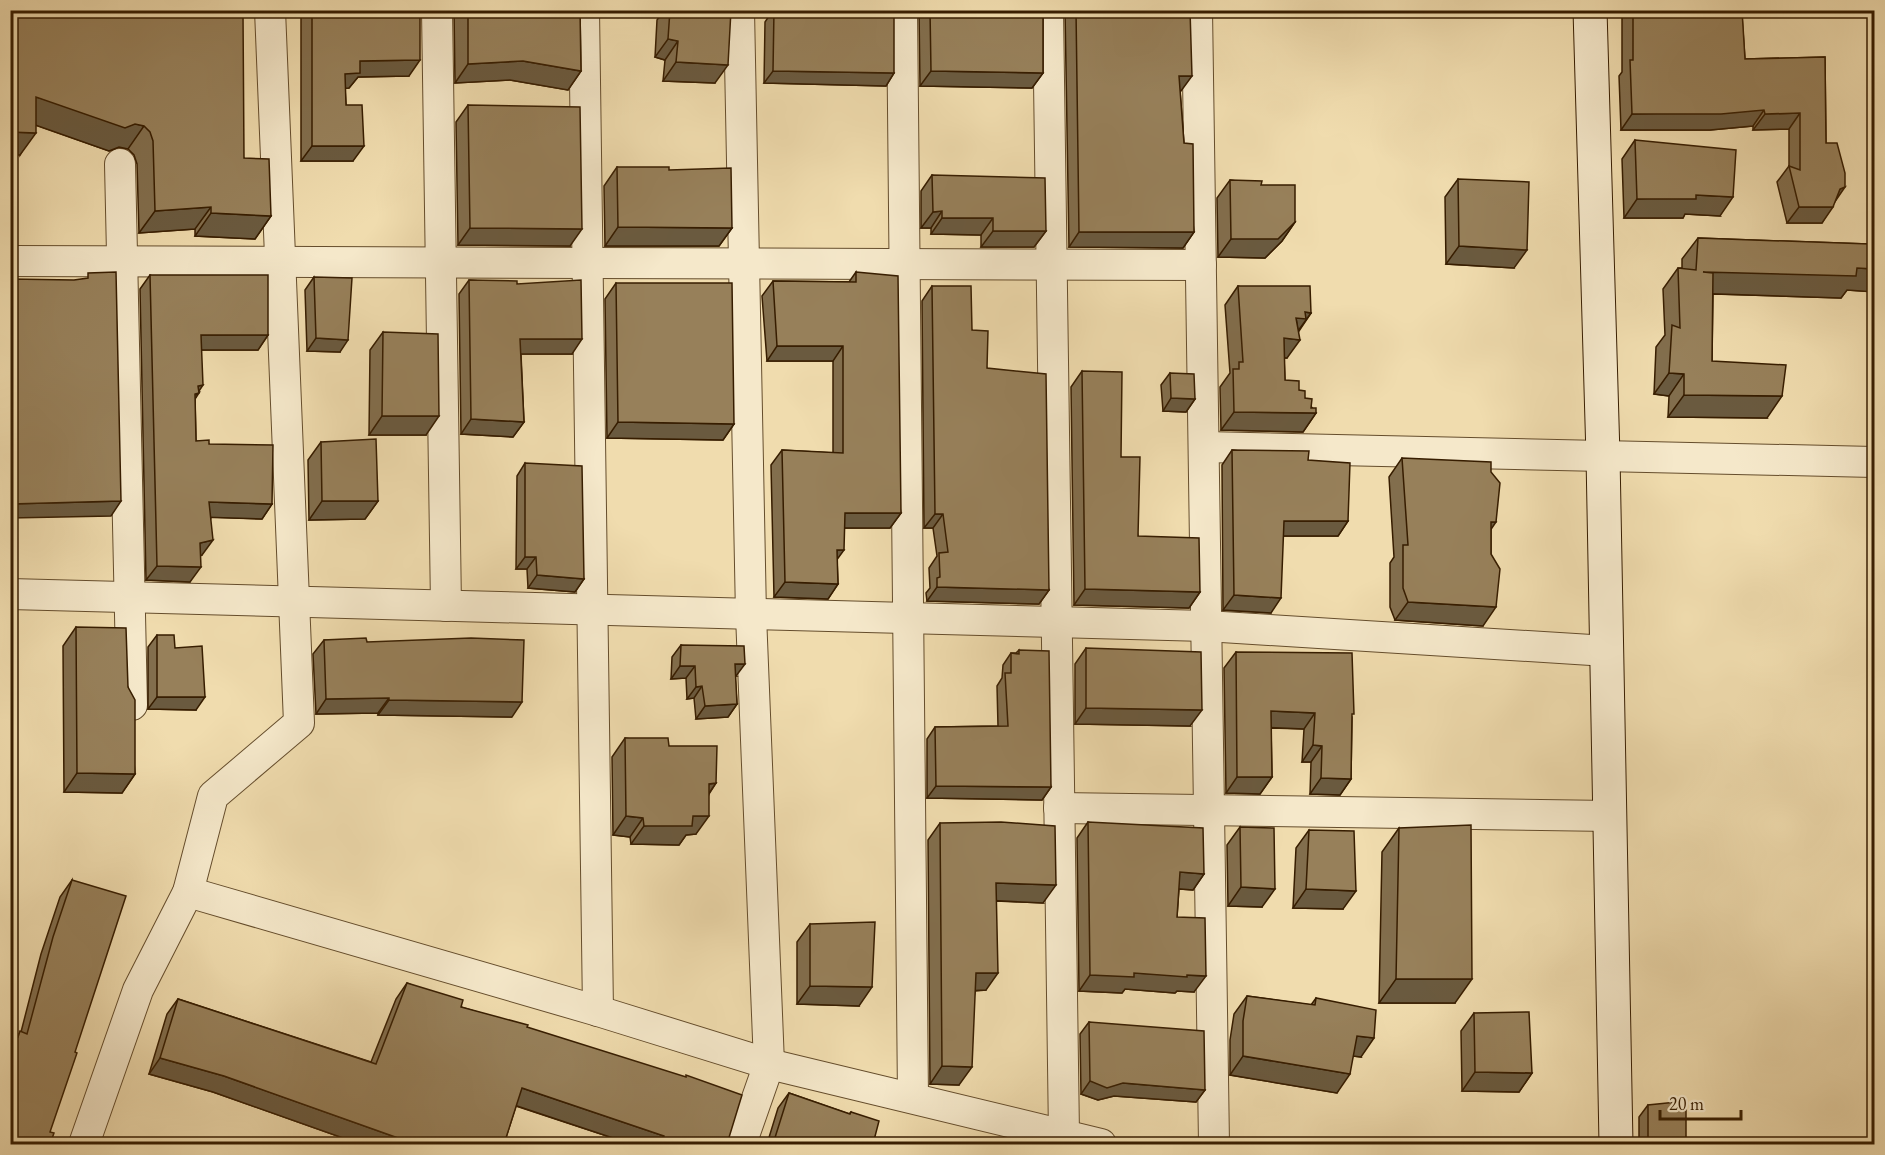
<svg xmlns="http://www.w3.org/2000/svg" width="1885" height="1155" font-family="'EB Garamond',serif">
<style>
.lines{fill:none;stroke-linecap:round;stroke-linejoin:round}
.street-casing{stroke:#654d2c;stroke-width:32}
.secondary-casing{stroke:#371d00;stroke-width:35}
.street{stroke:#f5e8ca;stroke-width:30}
.secondary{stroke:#f5e8ca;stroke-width:33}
.wall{fill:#826e4d;stroke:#371d00;stroke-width:1.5}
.shaded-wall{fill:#6a5a3f;stroke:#371d00;stroke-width:1.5}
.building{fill:#97805a;stroke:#371d00;stroke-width:1.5}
</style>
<rect width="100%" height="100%" fill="#f0dcae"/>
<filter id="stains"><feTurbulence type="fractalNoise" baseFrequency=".00333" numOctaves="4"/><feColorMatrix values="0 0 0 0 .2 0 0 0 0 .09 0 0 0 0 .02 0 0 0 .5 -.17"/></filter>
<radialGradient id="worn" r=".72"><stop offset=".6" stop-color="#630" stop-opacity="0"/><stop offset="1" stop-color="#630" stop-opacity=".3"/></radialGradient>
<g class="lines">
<g class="street-casing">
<g id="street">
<polyline points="437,10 446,606"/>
<polyline points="584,10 598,1011"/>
<polyline points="739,10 751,615 769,1064 741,1144"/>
<polyline points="902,10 913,1097"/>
<polyline points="1048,10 1064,1135"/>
<polyline points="1197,10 1214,1144"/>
<polyline points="120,164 132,705"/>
<polyline points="10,261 1201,265"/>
<polyline points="1204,447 1874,462"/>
<polyline points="10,594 1206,626 1607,651"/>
<polyline points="1059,808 1610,816"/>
<polyline points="188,892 598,1011 769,1064 1101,1144"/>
<polyline points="84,1144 138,990 188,892 213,796 299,723 270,10"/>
</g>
</g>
<g class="secondary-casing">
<polyline id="secondary" points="1590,10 1603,456 1616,1144"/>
</g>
<use href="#street" class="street"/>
<use href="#secondary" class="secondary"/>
</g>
<g class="wall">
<polygon points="10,10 244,158 271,216 255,239 195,236 195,229 139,233 137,164 134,155 128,149 119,147 109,151 36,125 20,155"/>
<polygon points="304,10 420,10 409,76 358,77 349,88 345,88 346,105 353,161 301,161 301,16"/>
<polygon points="454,10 580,10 581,71 568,90 510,80 455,83"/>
<polygon points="664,10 731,10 715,83 663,81 665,60 655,57 657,20"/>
<polygon points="773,10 790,10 894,73 886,86 764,83 765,22"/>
<polygon points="919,10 1043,10 1043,73 1032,88 920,86"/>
<polygon points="1065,10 1190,10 1180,91 1184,143 1194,232 1183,248 1069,247"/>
<polygon points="1622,10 1815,10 1812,14 1742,16 1745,59 1825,57 1826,143 1836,199 1822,223 1787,223 1777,182 1789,166 1789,129 1753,130 1753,126 1710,130 1621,130 1619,76 1622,72"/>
<polygon points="468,105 570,246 458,245 456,122"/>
<polygon points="1635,140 1720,216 1685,214 1683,218 1624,218 1622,159"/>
<polygon points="617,167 732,228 719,246 605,246 604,186"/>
<polygon points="932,175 1046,231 1034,247 981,247 981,235 931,234 931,228 921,228 921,191"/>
<polygon points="1458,179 1514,268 1446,264 1445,197"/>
<polygon points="1230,180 1261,185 1295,222 1282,241 1265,258 1218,257 1217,198"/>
<polygon points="1698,238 1868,244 1869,242 1875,242 1875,292 1847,290 1841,298 1713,294 1712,361 1767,418 1668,417 1669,396 1654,394 1656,347 1665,335 1663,289 1678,268 1682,268 1682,259"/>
<polygon points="856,272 901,513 890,528 844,528 837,559 838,584 828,599 774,597 771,465 782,450 833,453 833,361 767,361 762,296 773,281 849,282"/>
<polygon points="150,275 268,335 258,350 201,350 199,391 195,399 196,441 209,444 272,504 262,519 211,517 202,555 200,556 190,582 146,580 140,289"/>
<polygon points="314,277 340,352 307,351 305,290"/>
<polygon points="469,280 517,284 572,354 521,354 524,422 513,437 461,434 459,294"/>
<polygon points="616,283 734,424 723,440 607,438 605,299"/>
<polygon points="932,286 972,330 987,368 1049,590 1039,604 927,601 926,593 930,588 929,568 937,556 933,528 924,528 922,301"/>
<polygon points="1238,286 1311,313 1299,331 1287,358 1284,358 1285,380 1299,390 1316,413 1303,432 1221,430 1220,387 1230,373 1225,305"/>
<polygon points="383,332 426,435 369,435 370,350"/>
<polygon points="1082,371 1121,457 1138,536 1200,592 1189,608 1074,605 1071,387"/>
<polygon points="1170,373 1195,399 1186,412 1163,411 1161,385"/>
<polygon points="321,442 378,501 365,519 309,520 308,460"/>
<polygon points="1232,450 1308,460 1348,521 1338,536 1283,536 1271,613 1223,610 1222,465"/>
<polygon points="1402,458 1491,529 1491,554 1483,626 1395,620 1390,607 1390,563 1394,557 1389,477"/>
<polygon points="525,463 584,579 575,592 528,588 527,569 516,569 517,476"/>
<polygon points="76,627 128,687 135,774 122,793 64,792 63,646"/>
<polygon points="157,635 175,648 196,710 148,709 148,647"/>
<polygon points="324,640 367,642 512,717 378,715 378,713 316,714 313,654"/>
<polygon points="681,645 736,676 735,676 737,704 728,717 696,719 694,698 687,699 686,678 671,679 672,657"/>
<polygon points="1086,648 1190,726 1075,724 1075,664"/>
<polygon points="1019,650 1051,787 1042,800 927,798 927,739 935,727 998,726 997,686 1002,678 1003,665 1011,653 1016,653"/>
<polygon points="1236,652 1352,717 1351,779 1340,795 1310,794 1311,762 1302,762 1304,729 1271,728 1272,777 1260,794 1226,793 1224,668"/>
<polygon points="625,738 669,746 716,783 709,794 696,834 686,835 679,845 631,844 630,837 613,835 612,757"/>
<polygon points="1088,822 1204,874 1193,890 1179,889 1177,917 1194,992 1177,991 1175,993 1125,989 1122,993 1079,991 1077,838"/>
<polygon points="940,823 1043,903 996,901 986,990 975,991 959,1085 930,1084 928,840"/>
<polygon points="1240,827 1262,907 1228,906 1227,845"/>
<polygon points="1399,828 1455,1003 1379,1003 1382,852"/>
<polygon points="1309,830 1343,909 1293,908 1296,848"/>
<polygon points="72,880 50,1132 17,1036 21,1032 41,954 60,897"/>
<polygon points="810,924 859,1006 797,1004 797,942"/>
<polygon points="407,983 461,1007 527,1027 727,1144 631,1144 516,1106 504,1144 360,1144 213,1092 149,1074 167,1014 178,999 371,1062 396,999"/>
<polygon points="1247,996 1311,1005 1316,998 1361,1057 1353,1056 1337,1093 1230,1075 1230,1040 1234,1014"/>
<polygon points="1474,1013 1532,1073 1519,1092 1462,1091 1461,1031"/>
<polygon points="1089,1022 1205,1090 1196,1102 1114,1096 1098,1100 1081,1094 1080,1034"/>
<polygon points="789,1093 849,1114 851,1112 873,1144 767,1144 778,1108"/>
<polygon points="1648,1105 1686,1144 1639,1144 1639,1117"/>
<polygon points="1875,1110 1875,1144 1873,1144 1873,1113"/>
</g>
<g class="shaded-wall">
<polygon points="1734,10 1815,10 1812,14 1730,16"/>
<polygon points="668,39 678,41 665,60 655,57"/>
<polygon points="420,60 409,76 358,77 349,88 334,89 345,74 360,61"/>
<polygon points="523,61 581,71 568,90 510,80 455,83 468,64"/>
<polygon points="676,62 728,65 715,83 663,81"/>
<polygon points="773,71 894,73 886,86 764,83"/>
<polygon points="931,71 1043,73 1032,88 920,86"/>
<polygon points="1179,76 1192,76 1181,91 1169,91"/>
<polygon points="36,97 144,126 128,149 119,147 109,151 21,120"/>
<polygon points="1764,110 1753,126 1710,130 1621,130 1632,114"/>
<polygon points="1800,113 1789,129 1753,130 1765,114"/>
<polygon points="10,132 36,133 20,155 10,155"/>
<polygon points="312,146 364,146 353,161 301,161"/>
<polygon points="1845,187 1834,203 1840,189"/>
<polygon points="1696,195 1733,197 1720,216 1685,214 1683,218 1624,218 1637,199"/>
<polygon points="211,207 195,229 139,233 155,211"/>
<polygon points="1799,207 1833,207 1822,223 1787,223"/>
<polygon points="942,211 931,228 921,228 933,212"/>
<polygon points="211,213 271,216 255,239 195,236"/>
<polygon points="942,218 993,218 981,235 931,234"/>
<polygon points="1295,222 1282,241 1265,258 1218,257 1231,239"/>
<polygon points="618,227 732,228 719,246 605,246"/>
<polygon points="470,228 582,229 570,246 458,245"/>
<polygon points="993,231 1046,231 1034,247 981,247"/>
<polygon points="1079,232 1194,232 1183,248 1069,247"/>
<polygon points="1459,246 1527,250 1514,268 1446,264"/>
<polygon points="1857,268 1875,269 1875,292 1847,290 1841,298 1688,293 1703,272"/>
<polygon points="1305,312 1311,313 1298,331 1296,318"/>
<polygon points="201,335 268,335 258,350 190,350"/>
<polygon points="316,338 348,340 340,352 307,351"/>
<polygon points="1284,338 1300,340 1287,358 1271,357"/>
<polygon points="520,339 582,339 572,354 510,354"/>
<polygon points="777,346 843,346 833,361 767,361"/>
<polygon points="1669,373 1684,374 1669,396 1654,394"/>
<polygon points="203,385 197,394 199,393 189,408 198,386"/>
<polygon points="1684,395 1782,396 1767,418 1668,417"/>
<polygon points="1171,398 1195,399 1186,412 1163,411"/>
<polygon points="1234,412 1316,413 1303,432 1221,430"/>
<polygon points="382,416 439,416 426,435 369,435"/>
<polygon points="471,419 524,422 513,437 461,434"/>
<polygon points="618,422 734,424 723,440 607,438"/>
<polygon points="121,501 111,516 10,518 10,504"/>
<polygon points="322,501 378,501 365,519 309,520"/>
<polygon points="209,502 272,504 262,519 199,517"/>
<polygon points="845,513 901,513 890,528 834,528"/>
<polygon points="935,514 943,514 933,528 924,528"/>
<polygon points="1284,521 1348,521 1338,536 1273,536"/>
<polygon points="1491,522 1496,522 1483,541"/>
<polygon points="213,540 202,555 190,558 200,543"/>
<polygon points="837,550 844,550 833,565"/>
<polygon points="525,557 536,557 527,569 516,569"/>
<polygon points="157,566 201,567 190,582 146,580"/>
<polygon points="537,575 584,579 575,592 528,588"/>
<polygon points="785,582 838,584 828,599 774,597"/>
<polygon points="937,587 1049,590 1039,604 927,601"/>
<polygon points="1085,589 1200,592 1189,608 1074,605"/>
<polygon points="1234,595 1281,598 1271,613 1223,610"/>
<polygon points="1408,602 1496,607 1483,626 1395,620"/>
<polygon points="735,664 745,664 736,676 726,677"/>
<polygon points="680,666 695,666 686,678 671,679"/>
<polygon points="702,686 694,698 687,699 696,687"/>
<polygon points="157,697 205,697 196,710 148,709"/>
<polygon points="389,698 378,713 316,714 326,699"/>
<polygon points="389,700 522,702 512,717 378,715"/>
<polygon points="737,704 728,717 696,719 705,706"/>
<polygon points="1086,708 1202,710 1190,726 1075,724"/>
<polygon points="1271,711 1315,713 1304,729 1260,727"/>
<polygon points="1313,745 1322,746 1311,762 1302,762"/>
<polygon points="77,773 135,774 122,793 64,792"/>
<polygon points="1237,777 1272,777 1260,794 1226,793"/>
<polygon points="1321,778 1351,779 1340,795 1310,794"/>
<polygon points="716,783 703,802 709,784"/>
<polygon points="936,786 1051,787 1042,800 927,798"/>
<polygon points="626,816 643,818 630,837 613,835"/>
<polygon points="693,816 709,816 696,834 686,835 679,845 631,844 644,826"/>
<polygon points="1180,872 1204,874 1193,890 1168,888"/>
<polygon points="996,883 1056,885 1043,903 984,900"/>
<polygon points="1241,887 1275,889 1262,907 1228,906"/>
<polygon points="1306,889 1356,891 1343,909 1293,908"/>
<polygon points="976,973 998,973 986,990 964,991"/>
<polygon points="1134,973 1206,976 1194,992 1177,991 1175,993 1125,989 1122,993 1079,991 1090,975"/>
<polygon points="1396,979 1472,979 1455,1003 1379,1003"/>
<polygon points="810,986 872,987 859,1006 797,1004"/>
<polygon points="1357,1036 1374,1038 1361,1057 1344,1055"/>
<polygon points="1243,1056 1350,1074 1337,1093 1230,1075"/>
<polygon points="160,1058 224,1076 415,1144 360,1144 213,1092 149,1074"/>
<polygon points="942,1066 972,1067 959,1085 930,1084"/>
<polygon points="1475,1072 1532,1073 1519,1092 1462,1091"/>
<polygon points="1090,1081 1123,1083 1205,1090 1196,1102 1114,1096 1098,1100 1081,1094"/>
<polygon points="522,1088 664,1136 658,1144 631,1144 511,1104"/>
</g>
<g class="building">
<polygon points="10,10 156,10 179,16 243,14 244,158 269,159 271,216 211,213 211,207 155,211 153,141 150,132 144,126 135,124 125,128 36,97 36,133 10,132"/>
<polygon points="312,10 420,10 420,60 360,61 360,73 345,74 346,105 362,105 364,146 312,146"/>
<polygon points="468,10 580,10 581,71 523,61 468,64"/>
<polygon points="670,10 731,10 728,65 676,62 678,41 668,39"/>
<polygon points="774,10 837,13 894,11 894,73 773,71"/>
<polygon points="930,10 1043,10 1043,73 931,71"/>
<polygon points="1076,10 1190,10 1192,76 1179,76 1184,143 1193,144 1194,232 1079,232"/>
<polygon points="1633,10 1742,10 1745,59 1825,57 1826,143 1837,143 1845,173 1845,187 1840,189 1833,207 1799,207 1789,166 1800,170 1800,113 1765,114 1764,110 1721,114 1632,114 1630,60 1633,60"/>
<polygon points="468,105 580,107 582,229 470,228"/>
<polygon points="1635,140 1736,150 1733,197 1696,195 1696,199 1637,199"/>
<polygon points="617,167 669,167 669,170 731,168 732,228 618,227"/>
<polygon points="932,175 1045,178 1046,231 993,231 993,218 942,218 942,211 933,212"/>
<polygon points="1458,179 1529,182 1527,250 1459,246"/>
<polygon points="1230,180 1262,181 1261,185 1295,185 1295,222 1278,239 1231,239"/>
<polygon points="1698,238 1869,244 1869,242 1875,242 1875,269 1857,268 1856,276 1703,272 1713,273 1712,361 1786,365 1782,396 1684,395 1684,374 1669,373 1672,325 1680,328 1678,268 1696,270"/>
<polygon points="116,272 121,501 10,504 10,279 74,280 88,278 88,273"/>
<polygon points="856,272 898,276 901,513 845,513 844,550 837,550 838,584 785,582 782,450 843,453 843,346 777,346 773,281 856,282"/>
<polygon points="150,275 268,275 268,335 201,335 203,385 198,386 199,393 195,394 196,441 209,440 209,444 273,445 272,504 209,502 213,540 200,543 201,567 157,566"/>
<polygon points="314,277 352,278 348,340 316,338"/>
<polygon points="469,280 517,281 517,284 581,280 582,339 520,339 524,422 471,419"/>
<polygon points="616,283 732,283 734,424 618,422"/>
<polygon points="932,286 971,286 972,330 988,331 987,368 1046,374 1049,590 937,587 937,578 940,577 939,553 948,552 943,514 935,514"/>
<polygon points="1238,286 1310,286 1311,313 1305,312 1306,319 1296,318 1300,340 1284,338 1285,380 1299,381 1299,390 1305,391 1305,398 1312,399 1311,408 1316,408 1316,413 1234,412 1233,369 1239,369 1239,362 1243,362"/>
<polygon points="383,332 438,334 439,416 382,416"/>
<polygon points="1082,371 1122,372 1121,457 1140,457 1138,536 1199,538 1200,592 1085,589"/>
<polygon points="1170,373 1194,374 1195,399 1171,398"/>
<polygon points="376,439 378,501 322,501 321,442"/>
<polygon points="1232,450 1309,451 1308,460 1350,463 1348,521 1284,521 1281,598 1234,595"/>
<polygon points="1402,458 1491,462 1491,472 1500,483 1496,522 1491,522 1491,554 1500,569 1496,607 1408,602 1403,588 1403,545 1408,545"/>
<polygon points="525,463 582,466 584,579 537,575 536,557 525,557"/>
<polygon points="76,627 126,628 128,687 135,700 135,774 77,773"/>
<polygon points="157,635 174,635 175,648 202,646 205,697 157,697"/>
<polygon points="366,638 367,642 471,638 524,640 522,702 389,700 389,698 326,699 324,640"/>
<polygon points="681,645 744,646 745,664 735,664 737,704 705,706 702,686 696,687 695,666 680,666"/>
<polygon points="1086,648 1201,652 1202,710 1086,708"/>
<polygon points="1019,650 1049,651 1051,787 936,786 935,727 1008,726 1005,673 1011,673 1011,653 1019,654"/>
<polygon points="1236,652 1352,653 1354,714 1352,714 1351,779 1321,778 1322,746 1313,745 1315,713 1271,711 1272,777 1237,777"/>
<polygon points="625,738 668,738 669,746 717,746 716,783 709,784 709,816 693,816 692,826 644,826 643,818 626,816"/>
<polygon points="1001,822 1055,826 1056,885 996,883 998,973 976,973 972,1067 942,1066 940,823"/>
<polygon points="1088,822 1203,828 1204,874 1180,872 1177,917 1205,918 1206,976 1187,975 1187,977 1134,973 1134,977 1090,975"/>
<polygon points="1471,825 1472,979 1396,979 1399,828"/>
<polygon points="1240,827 1274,828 1275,889 1241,887"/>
<polygon points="1309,830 1354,831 1356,891 1306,889"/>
<polygon points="72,880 126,896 75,1052 77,1053 50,1132 54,1133 50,1144 10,1144 10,1035 18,1037 20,1031 27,1034 53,937"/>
<polygon points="875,922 872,987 810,986 810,924"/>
<polygon points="407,983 463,1000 461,1007 528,1025 527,1027 686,1077 686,1075 742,1095 727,1144 662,1144 664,1136 522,1088 504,1144 415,1144 224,1076 160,1058 178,999 376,1064"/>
<polygon points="1247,996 1315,1005 1316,998 1376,1010 1374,1038 1357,1036 1350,1074 1243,1056 1243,1021"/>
<polygon points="1529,1012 1532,1073 1475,1072 1474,1013"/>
<polygon points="1089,1022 1204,1031 1205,1090 1123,1083 1107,1088 1090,1081"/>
<polygon points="789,1093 850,1114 851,1112 879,1121 873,1144 773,1144"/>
<polygon points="1686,1101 1686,1144 1648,1144 1648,1105"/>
</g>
<rect width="1885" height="1155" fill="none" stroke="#f0dcae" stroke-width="36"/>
<rect x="12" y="12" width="1861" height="1131" fill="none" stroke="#371d00" stroke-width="3"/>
<rect x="18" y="18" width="1849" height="1119" fill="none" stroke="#371d00" stroke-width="1.5"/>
<path d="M1660 1110v9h81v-9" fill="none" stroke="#371d00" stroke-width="3"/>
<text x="1669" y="1110" font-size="18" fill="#371d00" stroke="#f5e8ca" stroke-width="4.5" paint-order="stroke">20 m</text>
<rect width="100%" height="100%" filter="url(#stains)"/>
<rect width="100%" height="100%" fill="url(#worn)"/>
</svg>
